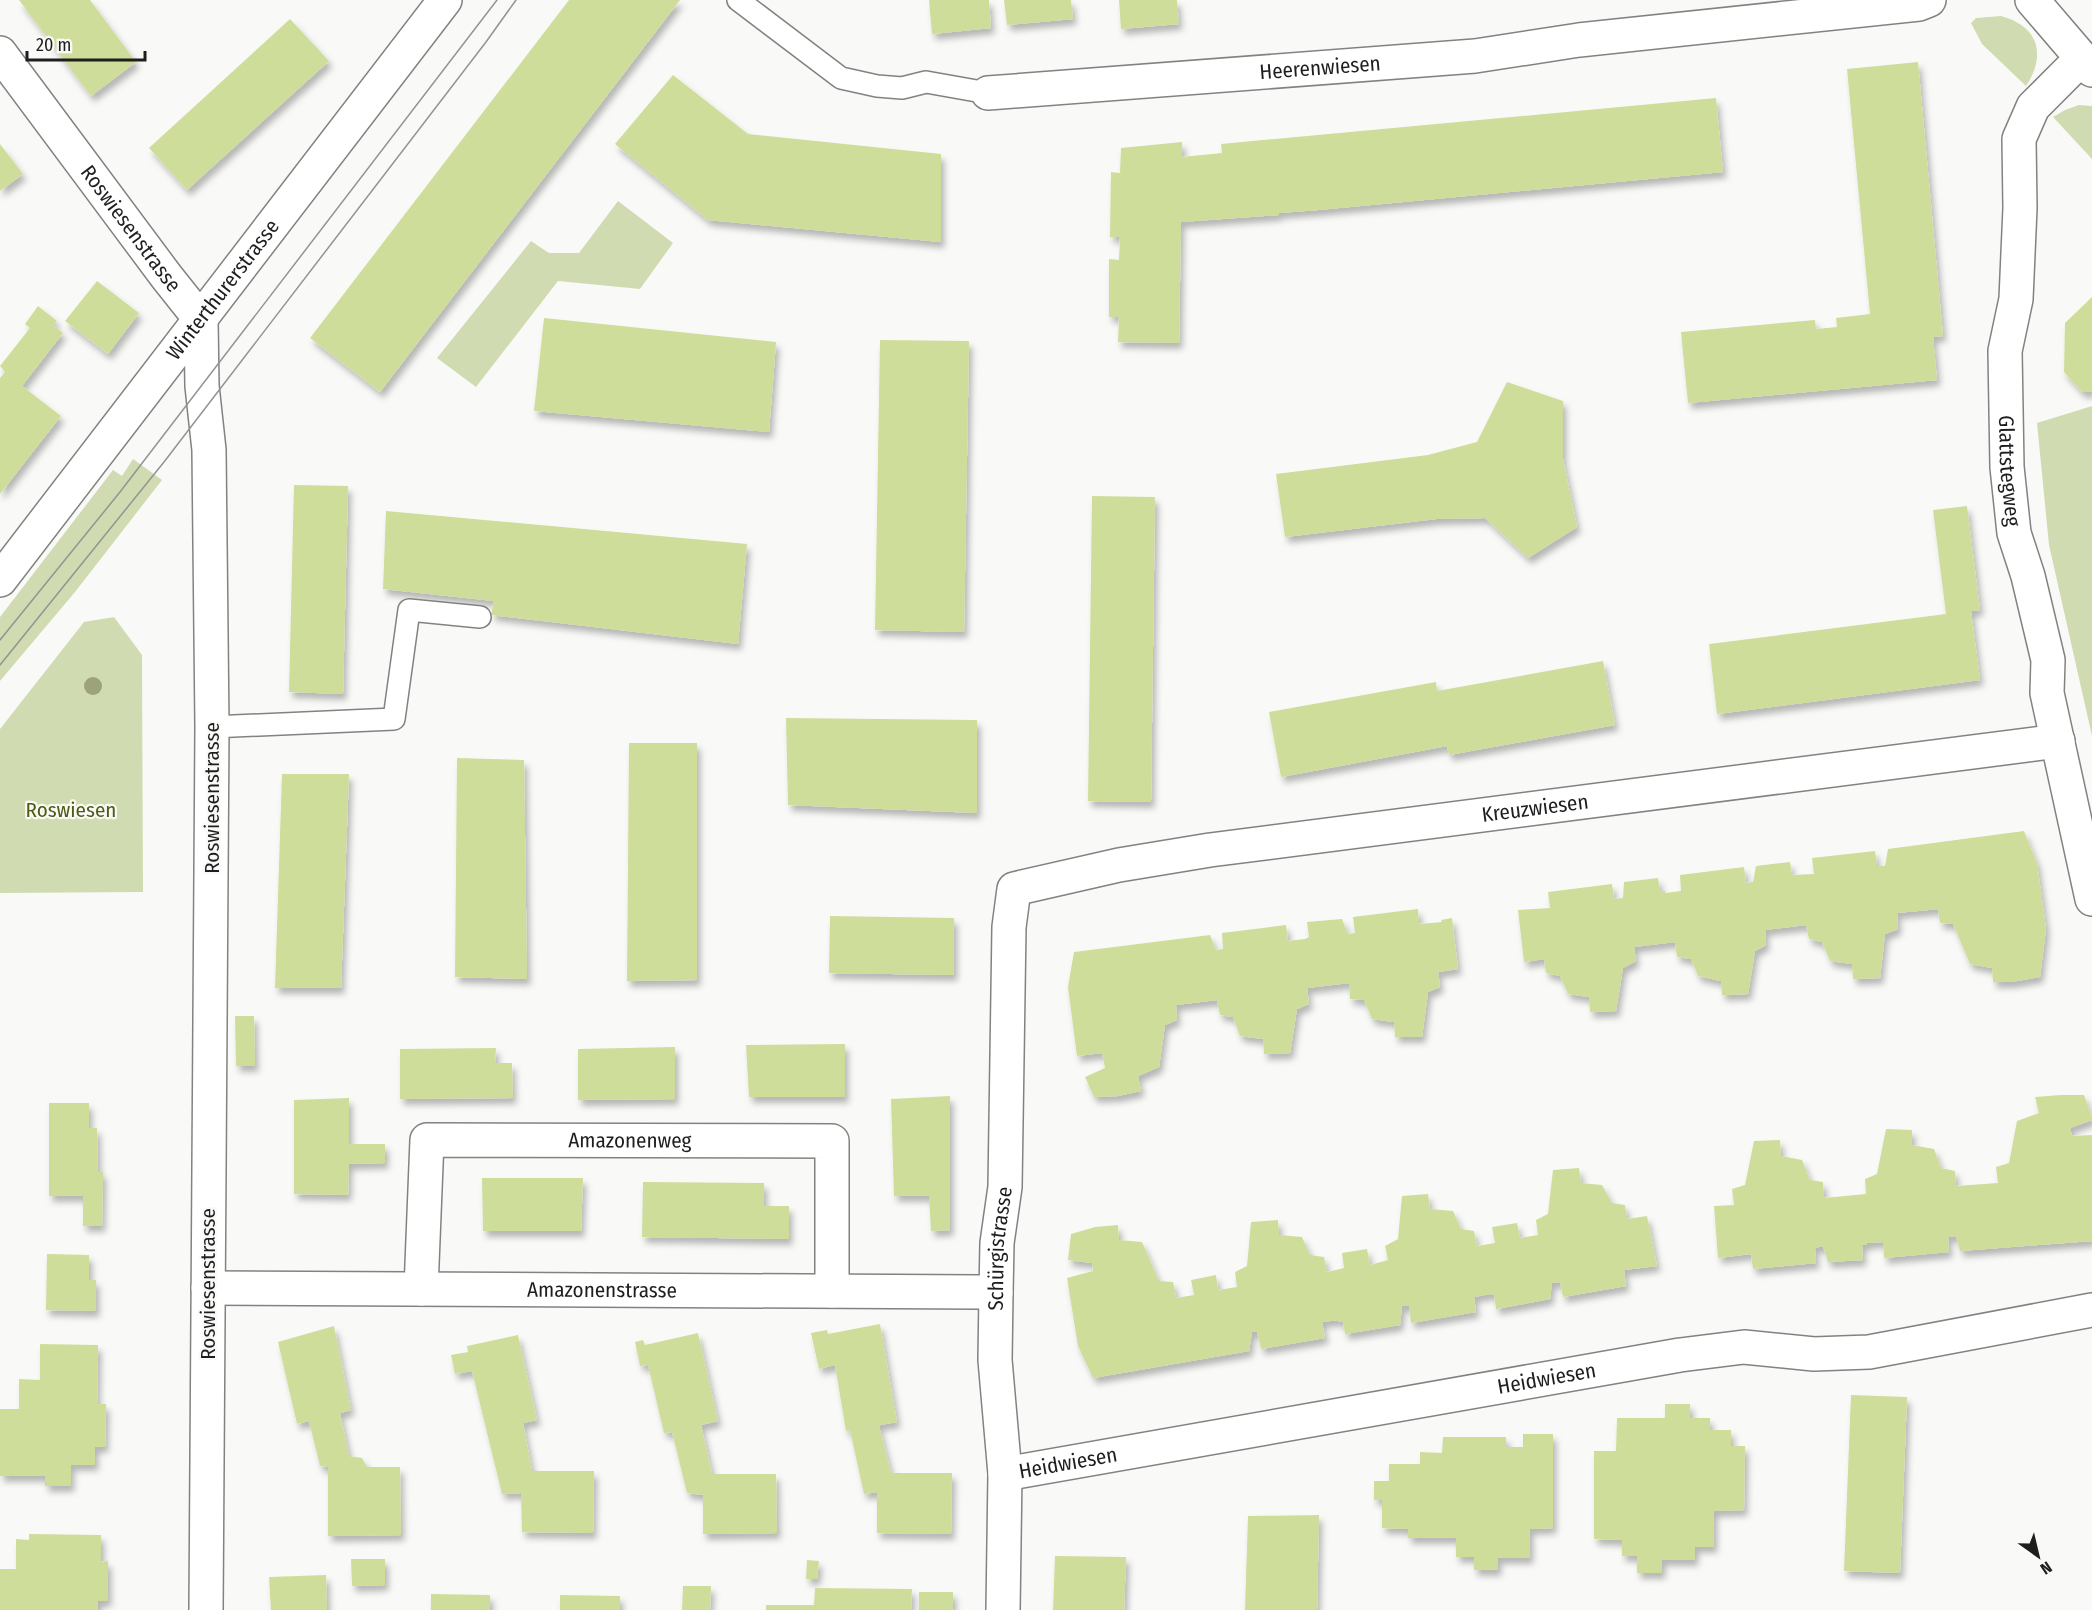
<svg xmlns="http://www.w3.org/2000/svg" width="2092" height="1610" font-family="'Fira Sans Condensed',sans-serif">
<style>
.green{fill:#d1dbb1}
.building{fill:#cfdd9b;filter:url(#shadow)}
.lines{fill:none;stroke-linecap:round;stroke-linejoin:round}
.lane-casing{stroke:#828380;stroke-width:24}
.street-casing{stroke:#828380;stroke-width:36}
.primary-casing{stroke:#828380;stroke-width:36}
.lane{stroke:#fff;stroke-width:21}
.street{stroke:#fff;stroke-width:33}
.primary{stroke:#fff;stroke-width:33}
.tram{stroke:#939491;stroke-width:1.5}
.tree{fill:#9ca379}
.labels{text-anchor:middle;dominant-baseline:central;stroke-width:4.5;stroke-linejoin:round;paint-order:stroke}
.street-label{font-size:21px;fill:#1d1e1d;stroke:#f9faf7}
.park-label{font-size:21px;fill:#4f5b12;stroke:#f9faf7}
</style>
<defs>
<filter id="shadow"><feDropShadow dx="3.5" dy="6" stdDeviation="3" flood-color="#0004"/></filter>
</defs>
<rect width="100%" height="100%" fill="#f9faf7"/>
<g class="green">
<path d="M2001,16C2038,26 2047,54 2026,86L1982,44L1971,23L1976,18Z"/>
<polygon points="2079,105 2092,106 2092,159 2053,117 2065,110"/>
<polygon points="618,201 673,243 640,289 558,281 476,387 437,358 531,241 549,253 579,253"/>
<polygon points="2092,406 2092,736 2049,545 2037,423"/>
<polygon points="133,459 162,480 75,592 0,681 0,617 113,470 122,476"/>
<polygon points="114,617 142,655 143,892 0,893 0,729 84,622"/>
</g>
<g class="building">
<polygon points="19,0 90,0 136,62 91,96"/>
<polygon points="569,0 680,0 380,392 310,338"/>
<polygon points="929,0 989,0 991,28 932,34"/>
<polygon points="1004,0 1071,0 1073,19 1007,25"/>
<polygon points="1119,0 1177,0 1179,24 1121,29"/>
<polygon points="290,19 329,61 187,190 149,148"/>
<polygon points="1918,62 1943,336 1933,337 1937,380 1688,403 1681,332 1815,320 1816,329 1837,327 1836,318 1870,314 1847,69"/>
<polygon points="673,75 748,134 941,154 941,242 708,220 615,144"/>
<polygon points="1716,98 1723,172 1318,210 1279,213 1278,215 1181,222 1179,343 1118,342 1119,317 1109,317 1109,259 1119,260 1120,237 1110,237 1111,172 1120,173 1121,148 1182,142 1182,157 1222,153 1221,144"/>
<polygon points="0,144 23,174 0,191"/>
<polygon points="97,281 139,313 108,354 65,321"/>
<polygon points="2092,297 2092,392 2082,392 2064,372 2065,323"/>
<polygon points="38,306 57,321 53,325 63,333 22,386 61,416 0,494 0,378 5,372 0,366 30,328 25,324"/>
<polygon points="544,318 776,342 769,432 534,411"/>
<polygon points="880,340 969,341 964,632 875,630"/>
<polygon points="1507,382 1563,401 1563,459 1577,527 1528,558 1485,518 1436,519 1285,537 1276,474 1428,455 1477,442"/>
<polygon points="294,485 348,486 343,694 289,692"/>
<polygon points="1092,496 1155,497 1151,802 1088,801"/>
<polygon points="1967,506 1980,610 1971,611 1980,680 1717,714 1709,644 1946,614 1933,510"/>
<polygon points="386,511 747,544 738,644 491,615 494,601 383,589"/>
<polygon points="1603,661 1615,725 1449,755 1447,746 1281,777 1269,712 1436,682 1437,691"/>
<polygon points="786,718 977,720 977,813 788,805"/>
<polygon points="629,743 697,743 697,980 627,981"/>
<polygon points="457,758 524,760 527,979 455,977"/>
<polygon points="282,774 349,774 341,988 275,988"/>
<polygon points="2024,831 2037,863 2046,929 2040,977 2011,982 1993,982 1992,968 1970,964 1953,924 1940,923 1938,909 1897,913 1898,929 1885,934 1880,978 1853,979 1852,964 1830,961 1822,942 1809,939 1806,925 1765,930 1766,945 1755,951 1748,994 1722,995 1721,981 1698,976 1691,959 1677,957 1675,942 1634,947 1636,961 1623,968 1616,1011 1590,1012 1589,997 1568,994 1560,976 1546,973 1544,959 1524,962 1518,910 1550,908 1548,892 1612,884 1614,899 1623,898 1624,882 1658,878 1660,891 1665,891 1665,893 1681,891 1680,875 1744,867 1746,883 1753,882 1756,866 1790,862 1792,875 1814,874 1812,858 1875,851 1877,866 1885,866 1888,849"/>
<polygon points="1418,909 1419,924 1442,922 1441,920 1452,918 1458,969 1438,972 1440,987 1428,992 1422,1037 1395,1037 1394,1022 1372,1019 1364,1000 1350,999 1349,983 1307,988 1309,1004 1297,1009 1290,1053 1264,1054 1263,1039 1240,1036 1233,1017 1220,1015 1217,1000 1176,1005 1177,1020 1165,1025 1159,1067 1138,1076 1141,1091 1118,1096 1094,1097 1085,1077 1105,1068 1102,1053 1077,1056 1068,987 1074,952 1210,935 1216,950 1223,949 1222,933 1286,925 1288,941 1305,939 1309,937 1307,922 1342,919 1348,934 1355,933 1353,917"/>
<polygon points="830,916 954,918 954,975 829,973"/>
<polygon points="235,1016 254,1016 255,1066 236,1066"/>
<polygon points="845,1044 845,1097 749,1097 746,1045"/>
<polygon points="675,1047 675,1099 578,1100 578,1049"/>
<polygon points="496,1048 495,1063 512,1063 513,1098 400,1099 400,1049"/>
<polygon points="2061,1095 2084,1095 2092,1117 2092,1120 2070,1128 2072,1136 2092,1135 2092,1241 1960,1251 1956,1236 1948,1237 1949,1252 1884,1258 1883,1242 1867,1243 1867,1245 1862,1245 1863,1260 1828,1262 1823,1246 1815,1248 1816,1263 1753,1269 1751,1254 1718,1258 1714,1206 1734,1205 1732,1189 1745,1185 1754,1141 1780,1140 1781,1156 1802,1160 1810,1180 1823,1182 1824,1198 1866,1194 1865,1179 1877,1174 1886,1129 1912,1130 1912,1145 1934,1149 1941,1168 1955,1171 1956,1186 1998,1183 1996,1167 2009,1163 2017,1121 2039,1113 2035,1097"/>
<polygon points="950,1096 950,1230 931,1231 929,1196 894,1196 891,1099"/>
<polygon points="349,1098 349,1144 385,1144 385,1163 349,1164 348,1195 294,1194 294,1100"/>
<polygon points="49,1103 89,1103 89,1128 97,1128 98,1172 103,1172 102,1226 83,1226 83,1196 49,1196"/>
<polygon points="1579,1168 1581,1183 1602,1185 1612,1203 1625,1205 1627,1219 1647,1216 1657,1266 1624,1270 1626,1286 1563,1297 1560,1282 1552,1283 1550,1299 1496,1309 1494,1295 1490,1294 1474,1297 1476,1312 1411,1323 1409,1306 1402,1306 1400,1325 1345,1334 1343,1322 1339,1322 1338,1320 1322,1322 1325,1338 1261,1349 1257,1332 1252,1332 1249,1351 1093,1378 1078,1346 1067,1278 1093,1271 1092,1263 1068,1260 1071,1234 1095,1227 1118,1225 1119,1240 1142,1242 1159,1281 1173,1282 1176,1298 1194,1295 1191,1280 1216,1275 1218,1290 1237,1287 1235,1272 1247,1266 1251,1222 1278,1220 1279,1235 1302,1237 1310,1255 1324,1257 1327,1272 1344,1268 1342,1253 1367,1249 1370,1265 1388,1260 1385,1246 1398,1239 1402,1196 1428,1194 1430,1209 1453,1211 1461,1229 1474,1231 1477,1246 1495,1243 1492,1227 1517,1223 1520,1238 1538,1235 1536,1220 1548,1214 1553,1170"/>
<polygon points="482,1178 583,1178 581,1231 483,1231"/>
<polygon points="643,1182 764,1183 764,1206 789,1206 789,1239 642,1237"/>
<polygon points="47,1254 89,1255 89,1280 96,1280 96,1311 46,1310"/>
<polygon points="880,1324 897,1422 864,1428 879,1426 891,1473 952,1473 951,1534 877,1533 877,1492 864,1494 850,1430 846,1431 835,1365 819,1369 811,1333 827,1330 828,1334"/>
<polygon points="334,1326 351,1410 340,1413 349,1456 362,1458 367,1467 400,1467 401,1535 328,1536 328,1467 320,1466 309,1421 297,1424 278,1342"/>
<polygon points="698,1333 718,1421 701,1425 712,1474 776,1474 777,1533 703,1534 703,1495 687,1493 672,1432 664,1433 648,1365 640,1366 635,1342 643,1340 645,1345"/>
<polygon points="518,1335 537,1420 523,1423 532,1471 594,1471 593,1533 522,1532 521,1493 502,1494 472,1371 455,1374 451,1355 468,1352 467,1346"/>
<polygon points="40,1344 98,1345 97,1404 106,1404 105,1447 95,1447 95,1465 71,1465 71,1486 45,1486 45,1476 0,1476 0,1409 19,1409 19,1379 40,1380"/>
<polygon points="1851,1395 1907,1397 1900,1573 1844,1571"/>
<polygon points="1665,1404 1690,1404 1690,1418 1710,1418 1710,1430 1731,1430 1731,1446 1745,1446 1744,1510 1714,1511 1714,1547 1695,1547 1695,1560 1662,1560 1662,1573 1637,1573 1637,1556 1622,1556 1622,1540 1594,1539 1594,1451 1616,1451 1617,1418 1665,1418"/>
<polygon points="1523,1434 1553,1434 1553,1528 1530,1529 1530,1558 1498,1558 1498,1570 1474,1570 1474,1557 1456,1557 1456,1538 1408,1538 1408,1529 1382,1528 1382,1500 1374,1500 1374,1481 1389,1481 1389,1464 1420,1464 1420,1452 1442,1453 1443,1437 1506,1437 1506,1447 1523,1447"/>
<polygon points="1319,1515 1317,1610 1245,1610 1248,1516"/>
<polygon points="29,1534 101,1535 101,1562 108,1561 108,1601 98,1601 98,1610 0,1610 0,1569 16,1569 16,1539 29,1540"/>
<polygon points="1055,1556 1126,1557 1124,1610 1053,1610"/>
<polygon points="351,1559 385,1559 385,1585 352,1586"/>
<polygon points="807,1560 819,1561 817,1579 806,1579"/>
<polygon points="326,1575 327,1610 271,1610 269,1577"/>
<polygon points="683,1586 711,1586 710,1610 682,1610"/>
<polygon points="815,1588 912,1589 911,1610 766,1610 766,1605 814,1605"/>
<rect x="919" y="1592" width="34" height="18"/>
<polygon points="431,1594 490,1595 490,1610 431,1610"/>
<polygon points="560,1595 620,1596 620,1610 560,1610"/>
</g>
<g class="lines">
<g class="lane-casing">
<g id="lane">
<polyline points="738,0 841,78 877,86 902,88 926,82 988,93"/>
<polyline points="212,727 394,719 409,610 480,617"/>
</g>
</g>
<g class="street-casing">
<g id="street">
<polyline points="2032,0 2092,70"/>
<path id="s1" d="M0,53L166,276L201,320L202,386L209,450L212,727L206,1610"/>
<path id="s2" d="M2081,59L2033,107L2019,139L2020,208L2016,299L2005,351L2007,467L2014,533L2028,576L2048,660L2047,693L2092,899"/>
<path id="s3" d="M988,93L1475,56L1579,40L1919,4L1929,0"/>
<path id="s4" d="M208,1288L979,1292L996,1293"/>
<path id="s5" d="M421,1289L427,1140L832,1141V1291"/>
<path id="s6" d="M1005,1474L1680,1355L1744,1347L1814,1354L1869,1352L2092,1310"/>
<path id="s7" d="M1003,1610L1005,1474L995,1360L996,1293L997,1243L1005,1187L1009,927L1014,889L1119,865L1210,850L2058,741"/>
</g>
</g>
<g class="primary-casing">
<g id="primary">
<path id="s8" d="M0,580L445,0"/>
</g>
</g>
<use href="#lane" class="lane"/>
<use href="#street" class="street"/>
<use href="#primary" class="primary"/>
<g class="tram">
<polyline points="0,640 120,492 497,0"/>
<polyline points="0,665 164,462 486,42 516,0"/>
</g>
</g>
<circle class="tree" cx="93" cy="686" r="9"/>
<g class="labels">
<g class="street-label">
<text stroke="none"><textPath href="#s3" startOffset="333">Heerenwiesen</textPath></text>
<text stroke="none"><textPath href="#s1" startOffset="219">Roswiesenstrasse</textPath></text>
<text stroke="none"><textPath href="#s8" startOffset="366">Winterthurerstrasse</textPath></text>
<text stroke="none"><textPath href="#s2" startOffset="436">Glattstegweg</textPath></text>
<text transform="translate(212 798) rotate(-90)">Roswiesenstrasse</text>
<text stroke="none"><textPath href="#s7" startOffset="1250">Kreuzwiesen</textPath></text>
<text stroke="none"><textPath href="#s5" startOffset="352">Amazonenweg</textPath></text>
<text stroke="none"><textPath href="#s7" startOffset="362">Schürgistrasse</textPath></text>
<text transform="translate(208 1284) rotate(-90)">Roswiesenstrasse</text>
<text stroke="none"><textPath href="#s4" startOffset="394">Amazonenstrasse</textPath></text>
<text stroke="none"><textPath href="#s6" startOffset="550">Heidwiesen</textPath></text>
<text stroke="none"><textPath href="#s6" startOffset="64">Heidwiesen</textPath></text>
</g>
<g class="park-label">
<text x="71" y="810">Roswiesen</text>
</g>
</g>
<g transform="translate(2038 1556) rotate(146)" stroke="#f9faf7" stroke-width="4.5" paint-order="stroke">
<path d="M0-4.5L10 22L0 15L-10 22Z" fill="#1d1e1d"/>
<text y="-9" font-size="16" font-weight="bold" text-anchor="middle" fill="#1d1e1d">N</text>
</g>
<path d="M27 51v9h118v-9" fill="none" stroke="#1d1e1d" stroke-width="3"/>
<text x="36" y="51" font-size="18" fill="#1d1e1d" stroke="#f9faf7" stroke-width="4.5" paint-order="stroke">20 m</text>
</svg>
